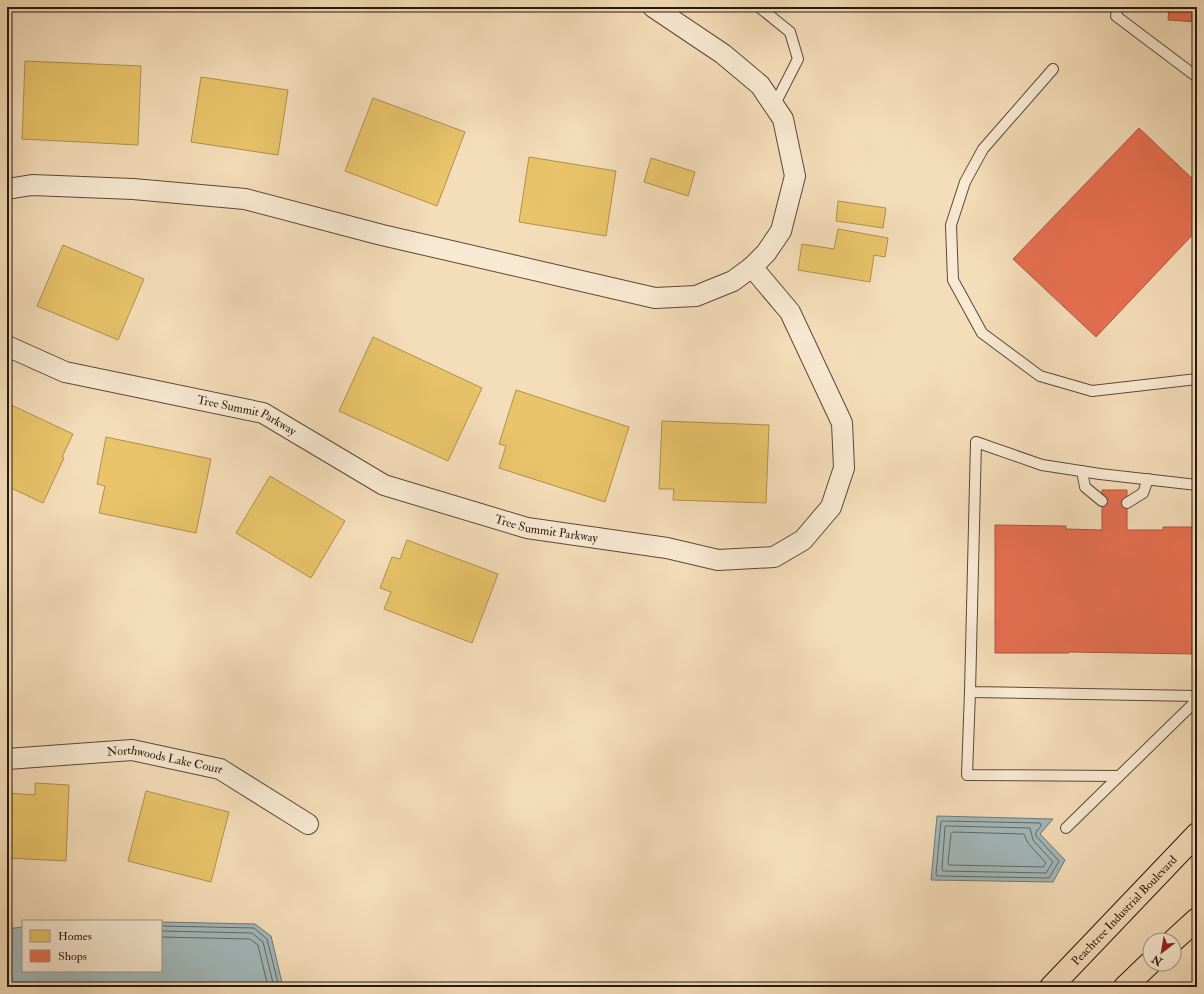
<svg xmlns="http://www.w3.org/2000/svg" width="1204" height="994" font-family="'IM FELL Double Pica',serif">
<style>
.water{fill:#a2b8bb;stroke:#717875}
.homes{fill:#e9c46a;stroke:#af904e}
.shops{fill:#e76f51;stroke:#ae553d}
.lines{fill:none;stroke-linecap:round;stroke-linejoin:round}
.shore{stroke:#656864;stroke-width:1}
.lane-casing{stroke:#5b4838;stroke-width:12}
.street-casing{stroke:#5b4838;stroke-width:22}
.highway-casing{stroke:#28170d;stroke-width:24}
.lane{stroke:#f8e9d2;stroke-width:10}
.street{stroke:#f8e9d2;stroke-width:20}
.highway{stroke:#f4ddb9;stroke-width:22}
.labels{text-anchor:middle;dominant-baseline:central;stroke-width:4;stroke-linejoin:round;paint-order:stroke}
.street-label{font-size:12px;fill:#28170d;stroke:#f8e9d2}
</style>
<rect width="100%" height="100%" fill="#f4ddb9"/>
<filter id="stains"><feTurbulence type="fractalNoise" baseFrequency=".005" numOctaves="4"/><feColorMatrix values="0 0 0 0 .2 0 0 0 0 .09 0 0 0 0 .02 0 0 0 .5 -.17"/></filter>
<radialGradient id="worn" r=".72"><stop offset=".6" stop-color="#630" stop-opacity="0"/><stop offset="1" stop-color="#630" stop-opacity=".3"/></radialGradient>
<g class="water">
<polygon points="937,816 1053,819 1040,834 1065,860 1053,882 931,880"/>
<polygon points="161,922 255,924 271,936 283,987 7,987 7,929 23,927 23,971 161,971"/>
</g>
<g class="homes">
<polygon points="25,61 141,66 138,145 22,139"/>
<polygon points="201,77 288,90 278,155 191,142"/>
<polygon points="373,98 465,132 437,206 345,171"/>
<polygon points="529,157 616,171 606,236 519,222"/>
<polygon points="651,158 695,172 688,196 644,182"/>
<polygon points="838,201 886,208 883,228 836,221"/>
<polygon points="838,229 888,238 885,257 874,255 870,282 798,270 802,244 834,249"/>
<polygon points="63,245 144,279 118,340 37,306"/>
<polygon points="373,337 482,388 448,461 339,411"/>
<polygon points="516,390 629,427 605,502 499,468 506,446 499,444"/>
<polygon points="7,403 73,434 62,457 64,458 43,503 7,486"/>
<polygon points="662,421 769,425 766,503 673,500 674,489 659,489"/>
<polygon points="106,437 211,459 196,533 99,513 105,486 97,484"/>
<polygon points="270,476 345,521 311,578 236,533"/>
<polygon points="407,540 498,574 472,643 384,609 391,592 380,588 392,557 400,559"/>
<polygon points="35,783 69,785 66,861 7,858 7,789 8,789 8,793 35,795"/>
<polygon points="146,791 229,812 211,882 128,861"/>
</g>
<g class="shops">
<polygon points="1169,7 1197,7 1197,22 1168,20"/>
<polygon points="1139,128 1197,183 1197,230 1096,337 1013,259"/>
<polygon points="1102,490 1127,490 1127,530 1163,530 1163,527 1197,527 1197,654 1069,652 1069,653 995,653 995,525 1066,526 1066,529 1102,530"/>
</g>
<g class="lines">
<g class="shore">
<polygon points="943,821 1040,823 1041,826 1036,832 1036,836 1059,861 1049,878 937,876 936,874 941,822"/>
<polygon points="947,826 1030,828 1033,840 1053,862 1046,873 943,871 942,869 945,827"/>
<polygon points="953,832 1024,834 1028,843 1046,863 1043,867 949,865 948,863 951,834"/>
<polyline points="161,926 254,928 267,939 279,987"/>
<polyline points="161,931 252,933 263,942 274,987"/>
<polyline points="161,937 250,939 258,945 268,987"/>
</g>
<g class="lane-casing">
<g id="lane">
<polyline points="759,7 790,32 798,59 774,106"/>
<polyline points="1118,7 1116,16 1197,77"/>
<polyline points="1053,69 983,149 965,182 951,225 953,280 982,333 1040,376 1092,391 1197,379"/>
<polyline points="1082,471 1085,487 1102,501"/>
<polyline points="1197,485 1100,474 1042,465 976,442 970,692 1197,696"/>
<polyline points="1127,503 1143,493 1148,479"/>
<polyline points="970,692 967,775 1119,776"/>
<polyline points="1066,828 1197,700"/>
</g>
</g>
<g class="street-casing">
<g id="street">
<polyline points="7,189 32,185 133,189 245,199 382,235 655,298 696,296 733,281 752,267 766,253 781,231 795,176 783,119 760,85 723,54 653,7"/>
<path id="s1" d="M7,346L65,372L263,413L384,485L527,528L667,548L718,560L774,557L803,540L831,507L844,468L842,423L790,312L752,267"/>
<path id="s2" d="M7,759L132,750L220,769L308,824"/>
</g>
</g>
<g class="highway-casing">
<g id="highway">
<polyline points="1174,940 1197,919"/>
<path id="s3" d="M1051,987L1197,834"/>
<polyline points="1125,987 1150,963"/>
</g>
</g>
<use href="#lane" class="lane"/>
<use href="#street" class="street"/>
<use href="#highway" class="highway"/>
</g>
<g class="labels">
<g class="street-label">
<text stroke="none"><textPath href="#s1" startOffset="251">Tree Summit Parkway</textPath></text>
<text stroke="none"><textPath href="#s1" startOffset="575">Tree Summit Parkway</textPath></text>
<text stroke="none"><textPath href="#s2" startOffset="159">Northwoods Lake Court</textPath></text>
<text stroke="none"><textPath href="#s3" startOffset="106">Peachtree Industrial Boulevard</textPath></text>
</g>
</g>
<rect width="1204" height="994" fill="none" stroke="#f4ddb9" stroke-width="24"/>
<rect x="8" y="8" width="1188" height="978" fill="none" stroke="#28170d" stroke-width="2"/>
<rect x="12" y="12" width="1180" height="970" fill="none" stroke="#28170d"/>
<rect x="22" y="920" width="140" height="52" fill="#f8e9d2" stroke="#a59583"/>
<rect x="30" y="930" width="20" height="12" fill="#e9c46a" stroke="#a59583"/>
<text x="58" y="940" font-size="12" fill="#28170d">Homes</text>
<rect x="30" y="950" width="20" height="12" fill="#e76f51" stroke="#a59583"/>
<text x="58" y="960" font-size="12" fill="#28170d">Shops</text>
<g transform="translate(1162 952) rotate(211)"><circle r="19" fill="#f8e9d2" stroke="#a59583"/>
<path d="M0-3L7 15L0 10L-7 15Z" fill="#8f2418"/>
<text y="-6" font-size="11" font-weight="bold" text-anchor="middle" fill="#28170d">N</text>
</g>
<rect width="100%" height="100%" filter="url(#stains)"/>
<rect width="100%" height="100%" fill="url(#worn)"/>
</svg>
